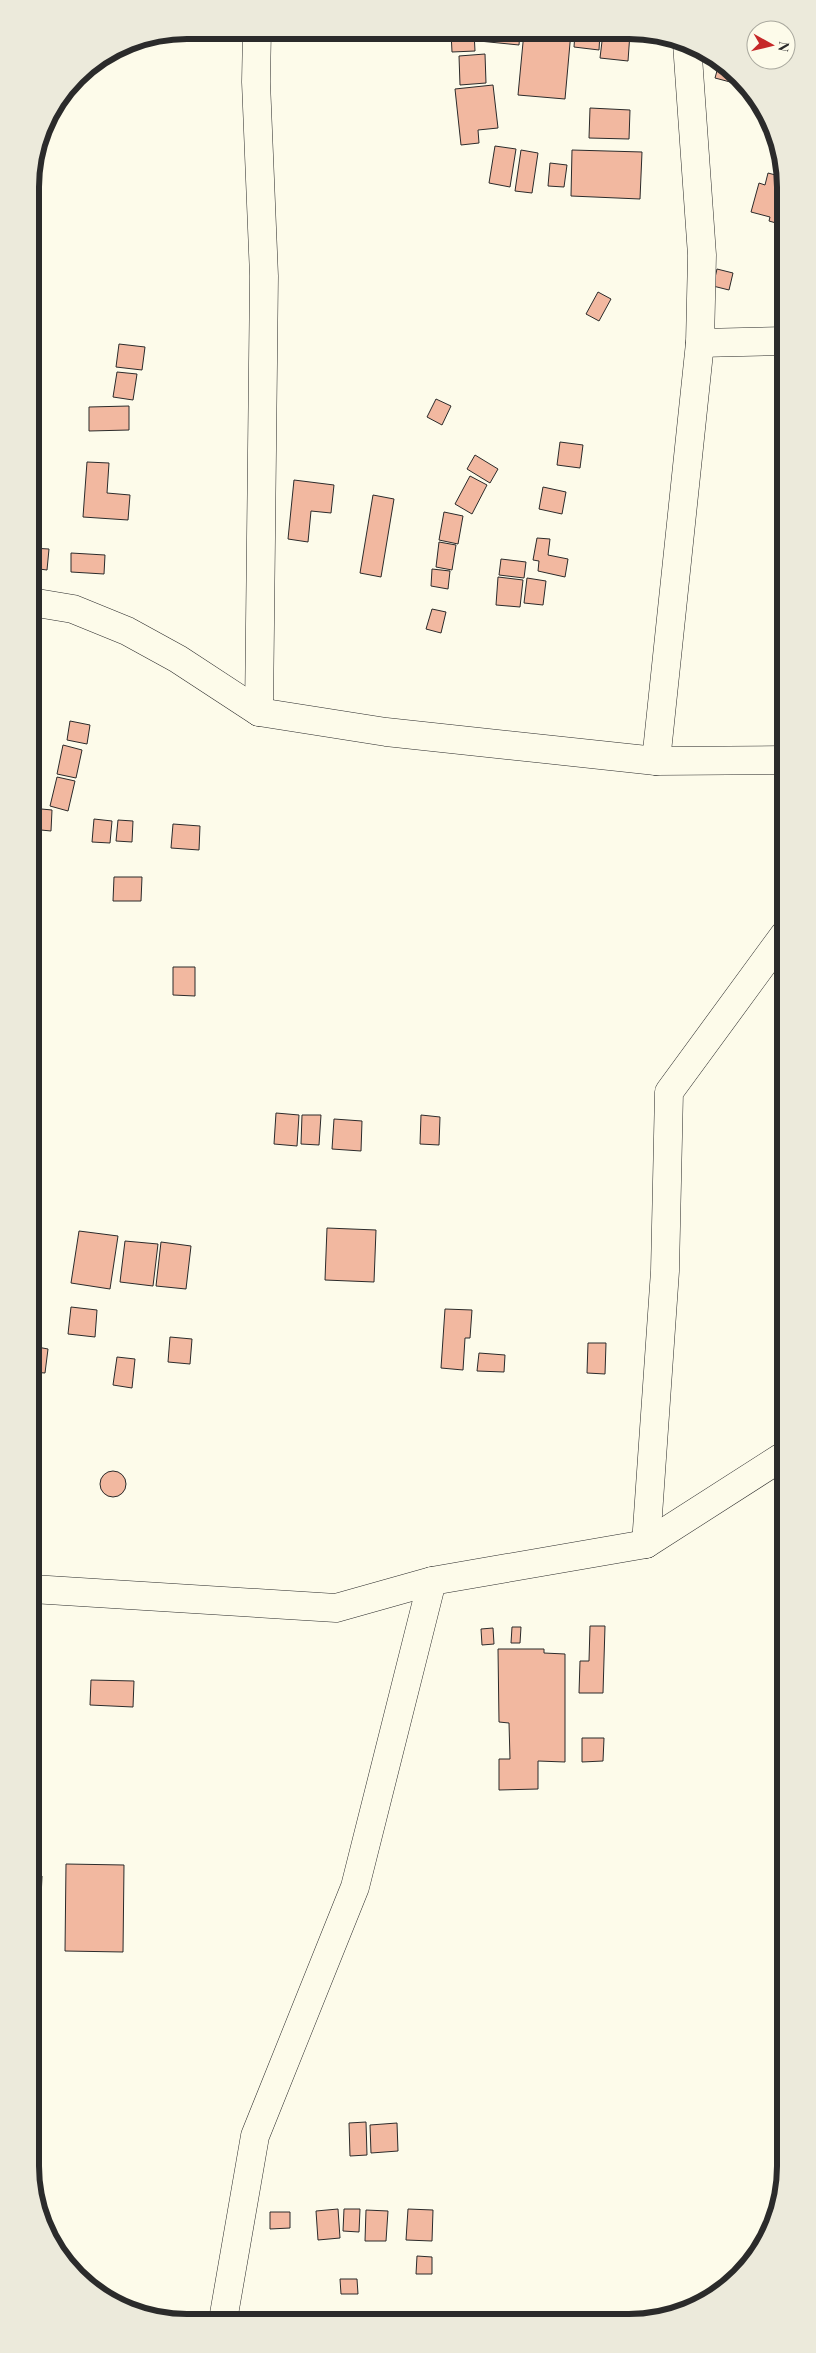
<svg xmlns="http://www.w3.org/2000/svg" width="816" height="2353" font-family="'Playfair Display',serif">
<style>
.building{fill:#f2b8a0;stroke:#2b2b2b}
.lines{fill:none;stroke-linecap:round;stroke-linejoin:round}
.street-casing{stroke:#2b2b2b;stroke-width:29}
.street{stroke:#fdfbea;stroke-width:28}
.rim{fill:none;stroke:#2b2b2b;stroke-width:6}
</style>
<rect width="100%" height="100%" fill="#fdfbea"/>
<g class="building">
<polygon points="451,32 474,32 475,51 452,52"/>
<polygon points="480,32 520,32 519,45 479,41"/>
<polygon points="524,32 571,32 565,99 518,95"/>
<polygon points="575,33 600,33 599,50 574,47"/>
<polygon points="603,33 630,33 628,61 600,58"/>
<polygon points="485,54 486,83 460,85 459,56"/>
<polygon points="720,60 737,73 734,83 715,78"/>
<polygon points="493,85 498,128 478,130 479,143 461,145 455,89"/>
<polygon points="590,108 630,110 629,139 589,138"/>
<polygon points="495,146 516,149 510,187 489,183"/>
<polygon points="521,150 538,153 532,193 515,191"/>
<polygon points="572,150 642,152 640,199 571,196"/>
<polygon points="550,163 567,165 564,187 548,186"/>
<polygon points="768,173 783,177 783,225 769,221 770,217 751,212 759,183 765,185"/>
<polygon points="717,269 733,273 729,290 713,286"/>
<polygon points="598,292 611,299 599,321 586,314"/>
<polygon points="119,344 145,347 142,370 116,367"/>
<polygon points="117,372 137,374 133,400 113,397"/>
<polygon points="436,399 451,406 442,425 427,417"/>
<polygon points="129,406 129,430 89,431 89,407"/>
<polygon points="560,442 583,445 580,468 557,465"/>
<polygon points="475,455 498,469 490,483 467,469"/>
<polygon points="87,462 109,463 107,493 130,495 128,520 83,517"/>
<polygon points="470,476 487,485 472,514 455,504"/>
<polygon points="294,480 334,485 331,513 311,511 308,542 288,539"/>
<polygon points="543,487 566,492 562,514 539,509"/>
<polygon points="373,495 394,499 381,577 360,573"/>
<polygon points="444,512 463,516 458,544 439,540"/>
<polygon points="537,538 550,539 548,555 568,559 565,577 538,571 539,561 533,560"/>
<polygon points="439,542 456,545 452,570 436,567"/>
<polygon points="31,548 49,549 47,570 31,568"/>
<polygon points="71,553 105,555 104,574 71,572"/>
<polygon points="501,559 526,562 524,578 499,575"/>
<polygon points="432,569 450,571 448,589 431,586"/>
<polygon points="498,577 523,580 520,607 496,605"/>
<polygon points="527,578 546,581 543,605 524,603"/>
<polygon points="432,609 446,612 441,633 426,629"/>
<polygon points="70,721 90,725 87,744 67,740"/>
<polygon points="31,745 40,746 38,772 31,771"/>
<polygon points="63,745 82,750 76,778 57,774"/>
<polygon points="57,777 75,781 68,811 50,806"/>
<polygon points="31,808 52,810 51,831 31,829"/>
<polygon points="94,819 112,821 110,843 92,842"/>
<polygon points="118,820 133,821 132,842 116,841"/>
<polygon points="173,824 200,826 199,850 171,848"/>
<polygon points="114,877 142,877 141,901 113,901"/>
<polygon points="173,967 195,967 195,996 173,995"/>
<polygon points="276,1113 299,1115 297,1146 274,1144"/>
<polygon points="302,1115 321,1115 319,1145 301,1144"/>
<polygon points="421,1115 440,1117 439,1145 420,1144"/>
<polygon points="334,1119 362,1121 361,1151 332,1149"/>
<polygon points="327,1228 376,1230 374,1282 325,1280"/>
<polygon points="79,1231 118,1236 110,1289 71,1283"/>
<polygon points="125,1241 158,1244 153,1286 120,1282"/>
<polygon points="161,1242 191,1246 186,1289 156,1286"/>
<polygon points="71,1307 97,1310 95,1337 68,1334"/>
<polygon points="445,1309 472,1310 470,1338 465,1338 463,1370 441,1368"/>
<polygon points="170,1337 192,1339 190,1364 168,1362"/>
<polygon points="588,1343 606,1343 605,1374 587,1373"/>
<polygon points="32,1346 48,1349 45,1373 32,1372"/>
<polygon points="479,1353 505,1355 504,1372 477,1371"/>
<polygon points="117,1357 135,1359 132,1388 113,1385"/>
<circle cx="113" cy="1484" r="13"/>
<polygon points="590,1626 605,1626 603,1693 579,1693 580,1661 589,1661"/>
<polygon points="512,1627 521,1627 520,1643 511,1643"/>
<polygon points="493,1628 494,1644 482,1645 481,1629"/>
<polygon points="498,1649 544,1649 544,1653 565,1654 565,1762 538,1761 538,1789 499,1790 499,1759 510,1759 509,1723 499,1722"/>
<polygon points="91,1680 134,1681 133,1707 90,1705"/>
<polygon points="582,1738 604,1738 603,1761 582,1762"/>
<polygon points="66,1864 124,1865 123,1952 65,1951"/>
<polygon points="42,1876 41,1898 33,1898 33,1877"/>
<polygon points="366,2122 367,2155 350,2156 349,2123"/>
<polygon points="397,2123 398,2151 371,2153 370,2125"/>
<polygon points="338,2209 340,2238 318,2240 316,2211"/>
<polygon points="344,2209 360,2209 359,2232 343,2231"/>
<polygon points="408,2209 433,2210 432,2241 406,2240"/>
<polygon points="366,2210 388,2211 386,2241 365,2241"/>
<polygon points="270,2212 290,2212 290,2228 270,2229"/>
<polygon points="417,2256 432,2257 432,2274 416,2274"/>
<polygon points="340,2279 357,2279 358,2294 341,2294"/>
</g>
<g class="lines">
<g class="street-casing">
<g id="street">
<polyline points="257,30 256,82 264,276 259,712"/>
<polyline points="700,343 783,341"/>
<polyline points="31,602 73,609 127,631 178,659 259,712 386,732 656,761 784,760"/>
<polyline points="656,761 700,343 702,255 687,43"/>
<polyline points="646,1544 665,1271 669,1092 784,935"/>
<polyline points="32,1589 336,1608 432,1581 646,1544 785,1455"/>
<polyline points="223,2320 255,2136 355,1887 432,1581"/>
</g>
</g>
<use href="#street" class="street"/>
</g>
<path d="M0 0H816V2353H0ZM187 39H629A148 148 0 0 1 777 187V2166A148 148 0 0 1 629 2314H187A148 148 0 0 1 39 2166V187A148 148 0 0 1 187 39Z" fill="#eceadb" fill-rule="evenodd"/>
<path class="rim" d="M187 39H629A148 148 0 0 1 777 187V2166A148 148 0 0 1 629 2314H187A148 148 0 0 1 39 2166V187A148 148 0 0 1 187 39Z"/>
<g transform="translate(771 45) rotate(98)"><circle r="24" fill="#fdfbea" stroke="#a9a89e"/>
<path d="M0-4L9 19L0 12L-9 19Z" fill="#c62828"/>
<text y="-8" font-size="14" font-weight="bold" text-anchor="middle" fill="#2b2b2b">N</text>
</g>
</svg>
